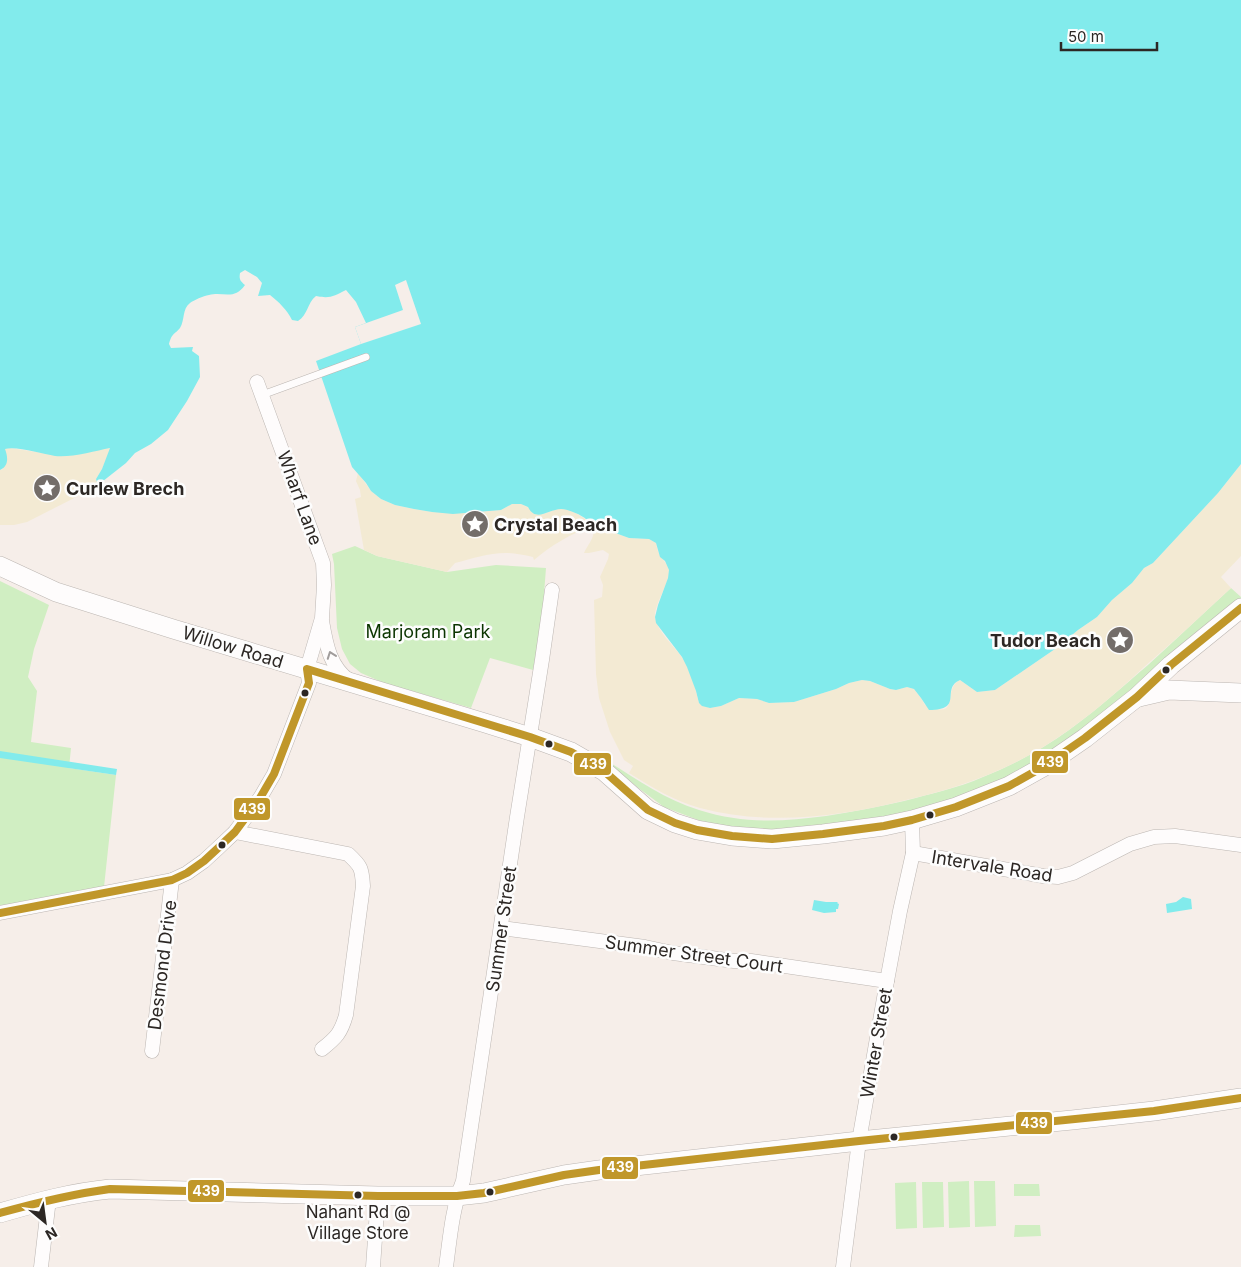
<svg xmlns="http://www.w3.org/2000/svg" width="1241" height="1267" font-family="Inter,sans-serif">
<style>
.green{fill:#d0eec2}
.sand{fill:#f3ead3}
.water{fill:#82ebec}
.pier{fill:#f6eee9}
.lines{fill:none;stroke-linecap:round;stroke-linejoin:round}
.lane-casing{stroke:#bcb6b2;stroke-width:8}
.street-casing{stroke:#bcb6b2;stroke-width:15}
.secondary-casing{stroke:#bcb6b2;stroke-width:20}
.lane{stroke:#fefcfc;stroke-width:7}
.street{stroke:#fefcfc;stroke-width:14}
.secondary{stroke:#fefcfc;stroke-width:19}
.bus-1-casing{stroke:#fdfdfd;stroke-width:11}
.bus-1{stroke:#c0972a;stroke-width:8}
.oneway{stroke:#a09c9b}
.bus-dot{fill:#2c2724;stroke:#fdfdfd;stroke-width:2}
.labels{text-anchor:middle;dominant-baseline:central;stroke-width:5;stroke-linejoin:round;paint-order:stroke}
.bus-label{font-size:17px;fill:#2c2724;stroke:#fdfdfd}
.poi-label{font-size:18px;font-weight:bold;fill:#2c2724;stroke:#fdfdfd;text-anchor:start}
.street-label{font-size:18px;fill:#2c2724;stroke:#fdfdfd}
.park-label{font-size:18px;fill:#0b3500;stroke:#fdfdfd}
.line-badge{stroke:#fdfdfd;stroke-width:2}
.badge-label{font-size:14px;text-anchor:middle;font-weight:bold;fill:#fff}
</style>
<rect width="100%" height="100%" fill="#f6eee9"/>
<g class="green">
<polygon points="355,546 377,556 447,572 496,565 546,568 542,620 533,670 490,658 471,708 384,683 361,673 350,664 342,649 337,628 334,564 332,554"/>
<polygon points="0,581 49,605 34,649 28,677 37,691 31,742 71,748 69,768 116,775 104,887 0,907"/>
<path d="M1231,588L1241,597V599L1174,656L1063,745L1006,779L929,808L875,820L789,831L744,829L706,823L664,807L641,790L617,771L609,762C638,780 666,800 699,810C744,824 780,822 826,816C852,812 878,807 904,801C930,794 958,788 983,777C1013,765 1043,749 1069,730C1097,710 1122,687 1148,665C1176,639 1203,614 1231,588Z"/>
<polygon points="969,1181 970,1227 949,1228 948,1182"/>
<polygon points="974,1181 995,1181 996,1226 975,1227"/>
<polygon points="916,1182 917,1228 896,1229 895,1183"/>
<polygon points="922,1182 943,1182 944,1227 923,1228"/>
<polygon points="1014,1184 1039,1184 1040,1196 1014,1196"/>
<polygon points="1015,1225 1040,1225 1041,1236 1014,1237"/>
</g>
<g class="sand">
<polygon points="10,448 43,453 111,448 102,469 96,479 98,485 90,490 27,522 14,525 0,525 0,470 3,469 4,449"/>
<path d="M1241,464V556L1221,577L1231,588C1202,615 1174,641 1144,667C1112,697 1078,726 1040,749C998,774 954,789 906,800C839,817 768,826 700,808C674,801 652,787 629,773L633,766L624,760L610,732L599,698L596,674L594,600L602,597L603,585L600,577L608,559L609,554L603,550L589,553H584C588,544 596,537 593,527C571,533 552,545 534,560L533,557C524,555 515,553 506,553C488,553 471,559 455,563L447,572L377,556L364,550L355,499L361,497L360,490L356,481L358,473L371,491L381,499L395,505L414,509L432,512L466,513L501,510L512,504H521L543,514C549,512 557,508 564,509C575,511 586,518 593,527L609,529L618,534L629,538L649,539L656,543C657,548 658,553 661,557C664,561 668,565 669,570C670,583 653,606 655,618C658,632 673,645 681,656C691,670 695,687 699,703L710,708L721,706L739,698L757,699L769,703L794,702L836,689L849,683L862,680L870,681L890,689L896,690L907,687L914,689L921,698L925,705C963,721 941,689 960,680L977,692L995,690L1055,649L1078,630L1097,617L1112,600L1132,583L1144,568L1153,563L1218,493Z"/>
</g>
<g class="water">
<path d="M0,0H1241V464L1218,493L1153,563L1144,568L1132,583L1112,600L1097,617L1078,630L1055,649L995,690L977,692L960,680C940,689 965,710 929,710L921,698L914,689L907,687L896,690L890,689L870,681L862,680L849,683L836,689L794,702L769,703L757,699L739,698L721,706L710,708L702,706L699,703L696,691L687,667L682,657L656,623L655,617L658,605L668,578L669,570L665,561L660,557L656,543L649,539L629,538L618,534L609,529L593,527C591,524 590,522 587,520C582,515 568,509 561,509C549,509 536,523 528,507L521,504H512L501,510L453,514L432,512L414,509L395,505L381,499L371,491L366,483L352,467L316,361L361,344L355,327L366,323L356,302L346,290C334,296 330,299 316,296C307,303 308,315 298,321L292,320C287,310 279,302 270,295L258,296L262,283L257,277L245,270L240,273C239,279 240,281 245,285C234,301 223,291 209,295C203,296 194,300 190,303C182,309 185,320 180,328C174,335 172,333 169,344L171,348L193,347L192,351L199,356L200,377L187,401L168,430L151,444L135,453L126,463L98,485L96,479L102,469L110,448C95,451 70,458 55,456C42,454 17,446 5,449C8,457 9,466 0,470Z"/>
<polygon points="0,751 117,769 116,775 0,758"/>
<polygon points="1183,897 1191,899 1192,909 1167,913 1166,904 1176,902"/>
<polygon points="814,900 826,902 838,902 837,903 839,904 838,909 836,909 836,912 824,913 812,910"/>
</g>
<polygon class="pier" points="406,280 421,324 361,344 355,327 403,310 395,285"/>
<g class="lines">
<g class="lane-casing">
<polyline id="lane" points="262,395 366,357"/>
</g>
<g class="street-casing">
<g id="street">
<path d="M322,621C326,644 330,668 350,681"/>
<path d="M235,832L348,854C361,866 362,868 363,886L346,1015C341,1033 336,1038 322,1049"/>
<polyline points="913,853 1043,876 1058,877 1073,873 1130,844 1154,837 1175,836 1241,845"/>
<polyline points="0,913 172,880 187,873 204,861 217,849 235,832 260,798 274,774 309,683 307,669 322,618 324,585 323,563 257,382"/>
<polyline points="501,928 645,947 673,953 734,961 751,961 887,981"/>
<polyline points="152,1051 172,880"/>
<polyline points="41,1267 49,1199"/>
<polyline points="373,1267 378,1196"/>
<path d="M446,1267C450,1238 452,1209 463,1181L517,817L542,660L552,590"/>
<polyline points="843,1267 859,1141 887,981 900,911 913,853 912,820"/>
</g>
</g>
<g class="secondary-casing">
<g id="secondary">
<polyline points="0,566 56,592 173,629 485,723 530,737 571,752 604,771 648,810 675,823 697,830 732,836 772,839 823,834 884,826 912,820 956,807 1009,786 1043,767 1085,738 1137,697 1171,665 1241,608"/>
<polyline points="1139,697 1169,690 1241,693"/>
<path d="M0,1213C38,1202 71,1193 110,1189L378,1196H457L484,1193L564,1175L599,1170L859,1141L1072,1120L1154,1111L1241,1098"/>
</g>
</g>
<use href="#lane" class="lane"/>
<use href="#street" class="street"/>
<use href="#secondary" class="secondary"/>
<g class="bus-1-casing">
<g id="bus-1">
<polyline points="0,913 172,880 187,873 204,861 217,849 235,832 260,798 274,774 309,683 307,669 530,737 571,752 604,771 648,810 675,823 697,830 732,836 772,839 823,834 884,826 912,820 956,807 1009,786 1043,767 1085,738 1137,697 1171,665 1241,608"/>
<path d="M0,1213C36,1203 72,1194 110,1189L378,1196H457L484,1193L564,1175L599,1170L859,1141L1154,1111L1241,1098"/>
</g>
</g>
<use href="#bus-1" class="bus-1"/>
</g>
<defs><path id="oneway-chevron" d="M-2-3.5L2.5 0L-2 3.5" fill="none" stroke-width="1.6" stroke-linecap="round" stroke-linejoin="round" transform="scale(1.25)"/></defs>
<use class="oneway" href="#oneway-chevron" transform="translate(331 655) rotate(-110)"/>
<defs>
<g id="sight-disc" transform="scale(1.4375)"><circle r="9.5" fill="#736d69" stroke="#fdfdfd"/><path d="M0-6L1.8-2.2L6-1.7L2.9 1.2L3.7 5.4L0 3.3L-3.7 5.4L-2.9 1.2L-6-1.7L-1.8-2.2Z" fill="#fff"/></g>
</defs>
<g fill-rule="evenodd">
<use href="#sight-disc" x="47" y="488"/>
<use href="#sight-disc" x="475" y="524"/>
<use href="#sight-disc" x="1120" y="640"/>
</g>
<g class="bus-dot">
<circle cx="1166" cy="670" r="4.5"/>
<circle cx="305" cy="693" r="4.5"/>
<circle cx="549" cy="744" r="4.5"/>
<circle cx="930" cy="815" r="4.5"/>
<circle cx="222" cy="845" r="4.5"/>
<circle cx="894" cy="1137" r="4.5"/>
<circle cx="490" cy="1192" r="4.5"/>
<circle cx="358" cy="1195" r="4.5"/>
</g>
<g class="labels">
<g class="bus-label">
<text x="358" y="1212">Nahant Rd @<tspan x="358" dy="21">Village Store</tspan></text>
</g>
<g class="poi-label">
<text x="66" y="488">Curlew Brech</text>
<text x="494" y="524">Crystal Beach</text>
<text x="1101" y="640" text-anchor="end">Tudor Beach</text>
</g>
<g class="street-label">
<text transform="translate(300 498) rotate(70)">Wharf Lane</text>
<text transform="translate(233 647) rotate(17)">Willow Road</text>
<text transform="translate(992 866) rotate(9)">Intervale Road</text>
<text transform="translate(501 929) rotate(-82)">Summer Street</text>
<text transform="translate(694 954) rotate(8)">Summer Street Court</text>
<text transform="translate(162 965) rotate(-83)">Desmond Drive</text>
<text transform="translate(876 1043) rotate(-80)">Winter Street</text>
</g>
<g class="park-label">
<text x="428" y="631">Marjoram Park</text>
</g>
</g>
<g class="line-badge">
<rect x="1031" y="750" width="38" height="24" rx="5" fill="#c0972a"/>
<rect x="573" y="752" width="39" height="24" rx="5" fill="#c0972a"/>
<rect x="233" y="797" width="38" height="24" rx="5" fill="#c0972a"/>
<rect x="1015" y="1111" width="38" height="24" rx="5" fill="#c0972a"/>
<rect x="601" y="1156" width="38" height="24" rx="5" fill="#c0972a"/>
<rect x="187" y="1179" width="38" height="24" rx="5" fill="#c0972a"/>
</g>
<g class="badge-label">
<text x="1050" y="767">439</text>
<text x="593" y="769">439</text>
<text x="252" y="814">439</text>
<text x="1034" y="1128">439</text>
<text x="620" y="1172">439</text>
<text x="206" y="1196">439</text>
</g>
<g transform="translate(45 1222) rotate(151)" stroke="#fdfdfd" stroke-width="4" paint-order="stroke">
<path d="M0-4L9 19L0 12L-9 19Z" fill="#2c2724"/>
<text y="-8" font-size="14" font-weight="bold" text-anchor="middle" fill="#2c2724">N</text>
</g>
<path d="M1061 42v8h96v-8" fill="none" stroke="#2c2724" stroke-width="2.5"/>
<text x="1068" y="42" font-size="15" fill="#2c2724" stroke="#fdfdfd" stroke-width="4" paint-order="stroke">50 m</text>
</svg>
